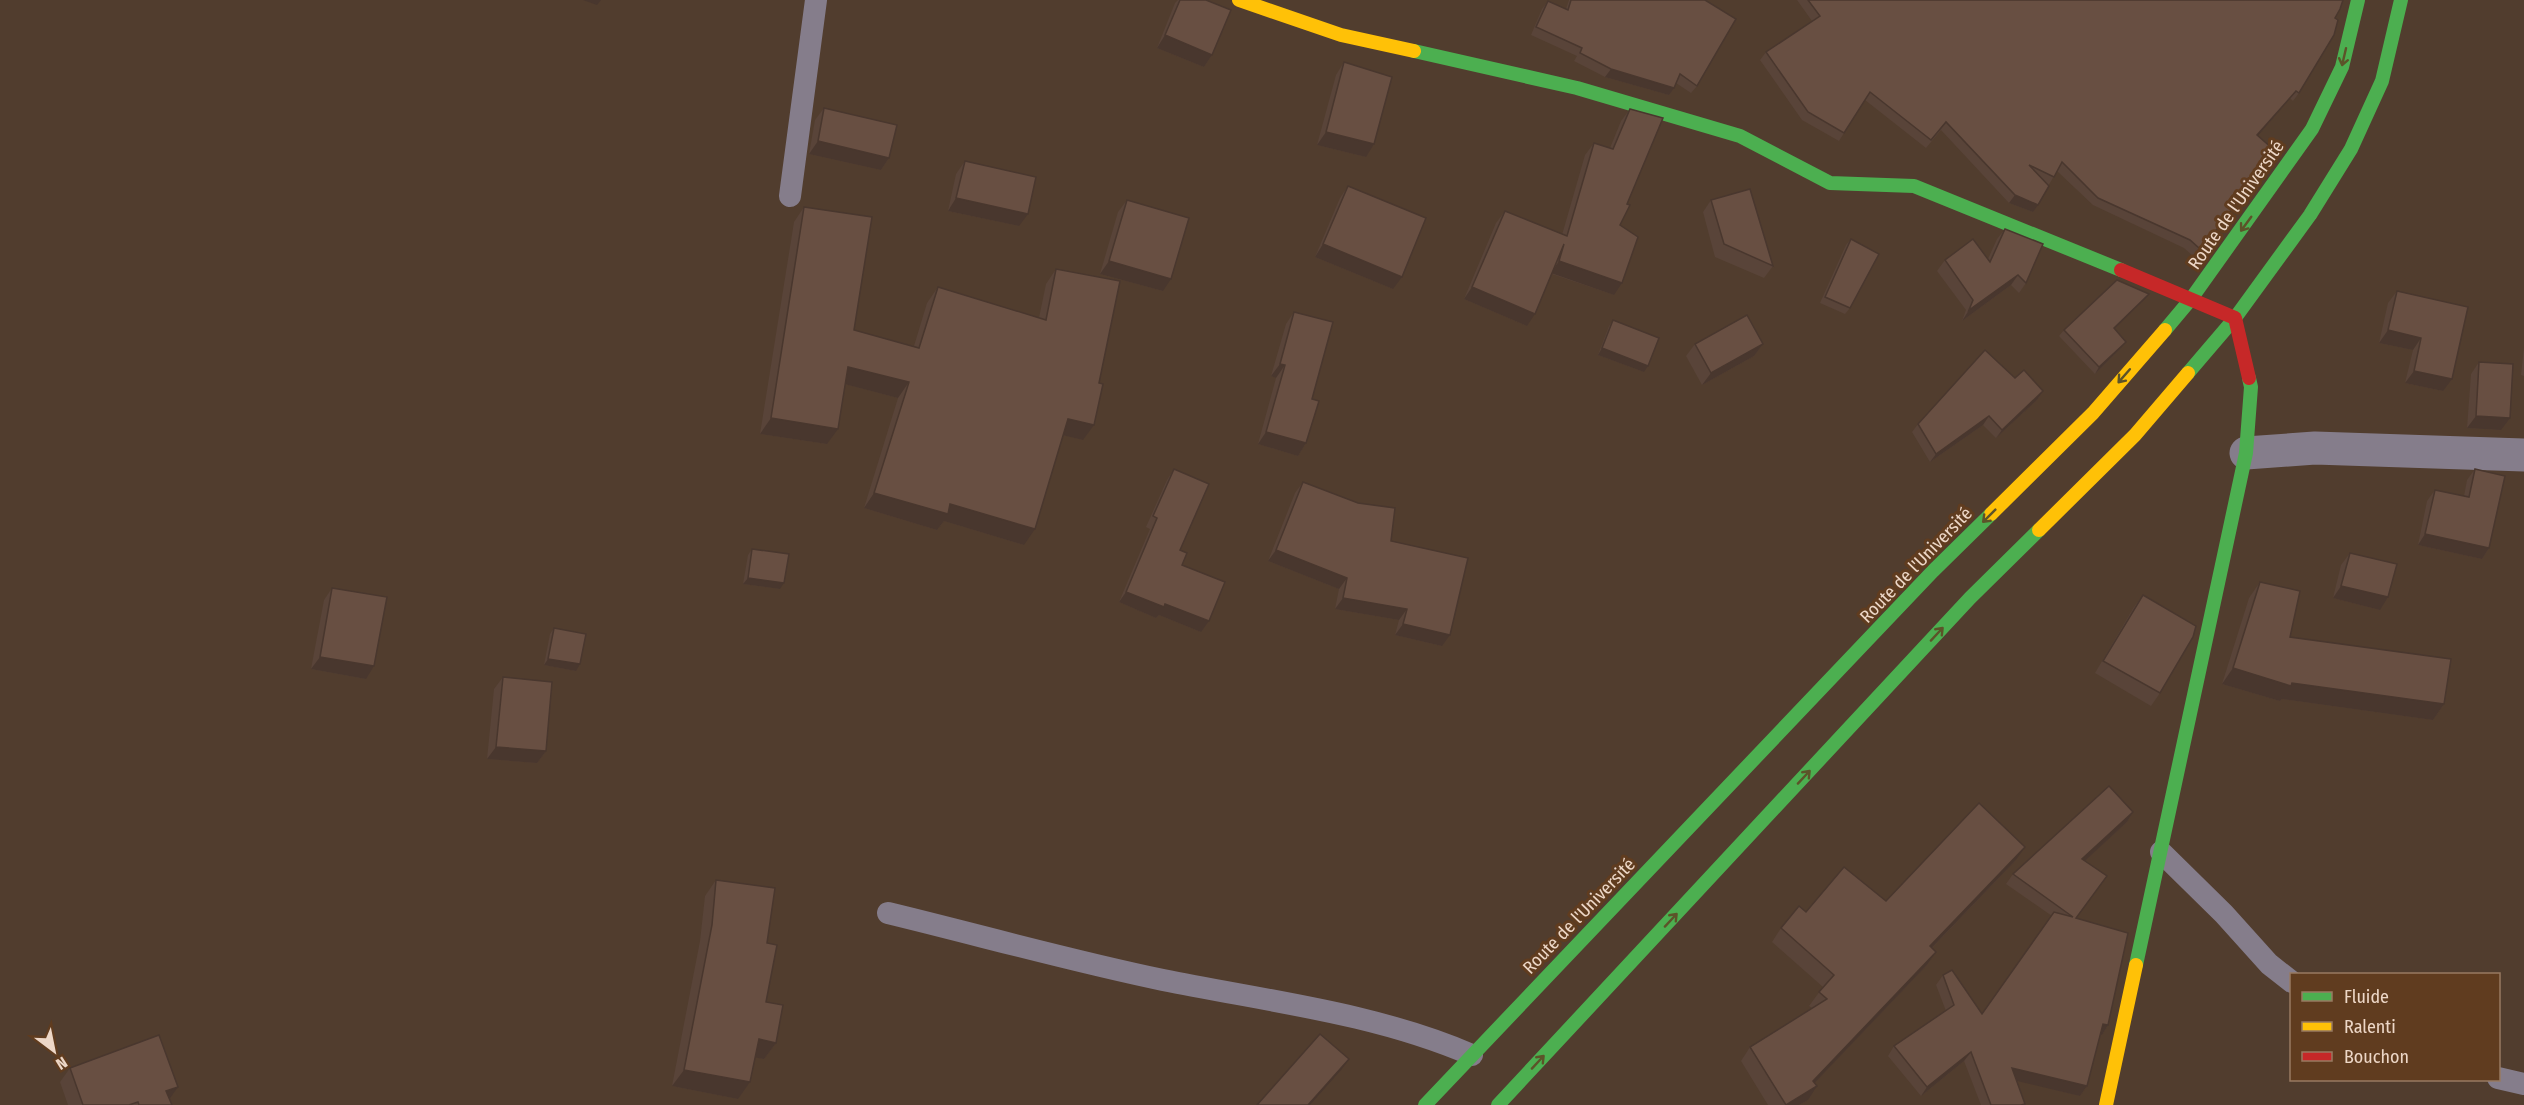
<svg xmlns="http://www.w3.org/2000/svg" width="2524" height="1105" font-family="'Fira Sans Condensed',sans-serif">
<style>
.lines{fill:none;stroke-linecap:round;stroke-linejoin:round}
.lane{stroke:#857d8b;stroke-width:22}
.street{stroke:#857d8b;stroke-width:33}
.fast{stroke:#4caf50;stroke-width:14}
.slow{stroke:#ffc107;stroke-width:14}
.jam{stroke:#c62828;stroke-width:14}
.wall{fill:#594439}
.shaded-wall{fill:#49372e}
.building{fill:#684f42;stroke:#49372e;stroke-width:1.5}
.oneway{stroke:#5c5329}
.labels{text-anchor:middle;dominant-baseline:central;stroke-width:6;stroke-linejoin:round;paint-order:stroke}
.street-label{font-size:18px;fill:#edd7c7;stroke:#603c1f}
</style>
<rect width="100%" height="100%" fill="#513d2e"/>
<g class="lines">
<g class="lane">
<polyline points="790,196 816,0"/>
<polyline points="2161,852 2224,914 2269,964 2292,982"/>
<path d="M888,913C979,935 1071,961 1163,980C1266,1001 1375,1013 1472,1055"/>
<polyline points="2498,1078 2524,1084"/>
</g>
<polyline class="street" points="2246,453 2315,448 2524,455"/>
<g class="fast">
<polyline points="1414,51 1577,88 1740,136 1830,183 1914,186 2121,270"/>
<polyline points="2165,330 2191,299 2312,129 2342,67 2358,0"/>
<polyline points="2188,373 2235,318 2310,215 2351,149 2382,81 2401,0"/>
<polyline points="2136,965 2246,453 2251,387 2249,378"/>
<polyline points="1425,1105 1933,571 1991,514"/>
<polyline points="1498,1105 1970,598 2039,530"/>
</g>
<g class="slow">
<polyline points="1239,0 1341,35 1414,51"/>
<polyline points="1991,514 2093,413 2165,330"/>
<polyline points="2039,530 2135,435 2188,373"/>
<polyline points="2106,1105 2136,965"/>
</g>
<polyline class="jam" points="2121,270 2235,318 2249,378"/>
</g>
<g class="wall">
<polygon points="1178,0 1206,0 1212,55 1204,67 1157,48 1175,3"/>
<polygon points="1569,0 1705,0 1697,86 1691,93 1676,83 1669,95 1605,77 1574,61 1577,56 1531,35 1542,9 1548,1 1566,9"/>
<polygon points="1797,0 2343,0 2299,93 2293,101 2290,98 2258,136 2274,150 2237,197 2213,235 2193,256 2184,248 2093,205 2057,171 2033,212 2009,203 1941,130 1926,148 1865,100 1839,141 1802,120 1760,60 1766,52 1812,21"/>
<polygon points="1344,62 1366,157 1317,145 1336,75"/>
<polygon points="824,108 889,158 881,170 809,154 815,120"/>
<polygon points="1630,109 1627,204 1620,225 1614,295 1552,274 1527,326 1464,299 1496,223 1505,211 1562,235 1585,155 1594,143 1610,148 1621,121"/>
<polygon points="965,161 1019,226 948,211 956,174"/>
<polygon points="1348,186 1393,289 1315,257 1340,198"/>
<polygon points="1127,200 1163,291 1100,274 1118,212"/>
<polygon points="1711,200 1773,266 1764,278 1715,257 1703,212"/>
<polygon points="804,207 854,330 914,346 927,303 938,287 1039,318 1046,284 1056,269 1083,440 1063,435 1024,545 944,521 937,530 864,508 898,398 845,384 827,444 760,434 794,222"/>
<polygon points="2005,229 2026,283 2019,293 2011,285 1962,321 1966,310 1937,271 1945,260 1988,259 1997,239"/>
<polygon points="1851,239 1850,308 1845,314 1820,303 1846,245"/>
<polygon points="2397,291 2468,307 2443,391 2405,383 2413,350 2379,343 2388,303"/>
<polygon points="2144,300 2114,329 2121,348 2095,374 2059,336 2064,330"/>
<polygon points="1294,312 1312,399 1306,443 1298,456 1258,444 1276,378 1271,376 1286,324"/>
<polygon points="1613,320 1644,372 1598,355 1609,326"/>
<polygon points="1695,344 1763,344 1754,356 1702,385 1686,356"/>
<polygon points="2524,347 2524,376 2521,375"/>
<polygon points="2479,362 2501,430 2467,428 2471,374"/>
<polygon points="2043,391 2037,400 1996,438 1983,425 1930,462 1912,432 1918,424"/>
<polygon points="1174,469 1180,550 1182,565 1201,632 1159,615 1156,618 1119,602 1150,529 1146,527 1167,480"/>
<polygon points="2475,469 2489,548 2482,559 2418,545 2427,501 2435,490 2464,496 2467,480"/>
<polygon points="1303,482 1391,541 1442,646 1395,635 1399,620 1335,609 1339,589 1268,561 1295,493"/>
<polygon points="752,549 780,589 743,584 748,555"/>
<polygon points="2350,553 2380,610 2333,598 2341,565"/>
<polygon points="2260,582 2290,637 2444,704 2433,720 2282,699 2280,701 2222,684 2249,598"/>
<polygon points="332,588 366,679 311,669 324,600"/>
<polygon points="2143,595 2160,693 2151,706 2095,673 2134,607"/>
<polygon points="554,628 576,671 544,665 550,634"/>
<polygon points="503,677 546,751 537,763 487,759 494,689"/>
<polygon points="2133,812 2127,822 2084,861 2077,918 2108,1025 2102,1035 2100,1034 2087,1086 2080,1096 2016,1080 2025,1104 2024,1105 1981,1105 1964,1061 1921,1096 1888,1056 1894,1046 1946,1011 1936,985 1943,975 1982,1014 2052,916 2006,884 2013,874"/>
<polygon points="2016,860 1932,948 1936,952 1927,965 1814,1083 1808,1100 1799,1105 1768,1105 1741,1061 1750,1047 1812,1008 1809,1006 1823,987 1772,942 1781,928 1806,912 1886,901"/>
<polygon points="716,880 767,943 766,1002 776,1043 764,1059 755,1057 738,1099 672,1086 700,941 705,896"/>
<polygon points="70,1068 169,1099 172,1105 68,1105 60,1082"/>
</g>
<g class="shaded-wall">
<polygon points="583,0 601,0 597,5"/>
<polygon points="1165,35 1212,55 1204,67 1157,48"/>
<polygon points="1611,69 1674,88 1669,95 1605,77"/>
<polygon points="2296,91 2290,98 2252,143 2257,135"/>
<polygon points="1326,132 1374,144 1366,157 1317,145"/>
<polygon points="818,141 889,158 881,170 809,154"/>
<polygon points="2015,195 2038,205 2033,212 2009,203"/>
<polygon points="956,198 1028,214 1019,226 948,211"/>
<polygon points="2239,199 2213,235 2193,256 2199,248"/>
<polygon points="1323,244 1402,277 1393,289 1315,257"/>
<polygon points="1109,261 1171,279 1163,291 1100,274"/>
<polygon points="1559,261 1622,283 1614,295 1551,273"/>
<polygon points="2018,275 2011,285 1962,321 1969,310"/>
<polygon points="1472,287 1535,314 1527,326 1464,299"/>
<polygon points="2149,294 2144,300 2109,334 2114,328"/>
<polygon points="2388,330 2421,338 2413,350 2379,343"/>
<polygon points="2126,342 2121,348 2095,374 2099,367"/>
<polygon points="1763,344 1754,356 1702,385 1711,373"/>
<polygon points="1602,348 1648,366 1644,372 1598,355"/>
<polygon points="1280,364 1285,365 1276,378 1271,376"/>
<polygon points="848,367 909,382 898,398 837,382"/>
<polygon points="2414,371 2452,379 2443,391 2405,383"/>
<polygon points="2043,391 2037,400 1996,438 2002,430"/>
<polygon points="1989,416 1983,425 1930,462 1936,454"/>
<polygon points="2476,416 2510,418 2501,430 2467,428"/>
<polygon points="771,418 838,429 827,444 760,434"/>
<polygon points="1068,419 1094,425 1083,440 1058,434"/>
<polygon points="1266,432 1306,443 1298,456 1258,444"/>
<polygon points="874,493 950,504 1035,529 1024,545 944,521 937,530 864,508"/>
<polygon points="2425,534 2489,548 2482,559 2418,545"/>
<polygon points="1276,550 1347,578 1339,589 1268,561"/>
<polygon points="748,578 784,583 780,589 743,584"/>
<polygon points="2341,586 2388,597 2380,610 2333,598"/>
<polygon points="1126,592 1165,604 1209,621 1201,632 1159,615 1156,618 1119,602"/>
<polygon points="1343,598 1407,609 1399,620 1335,609"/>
<polygon points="1403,624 1450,635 1442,646 1395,635"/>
<polygon points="320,657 374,666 366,679 311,669"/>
<polygon points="548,659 580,664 576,671 544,665"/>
<polygon points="2233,668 2292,683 2444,704 2433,720 2282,699 2280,701 2222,684"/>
<polygon points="496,747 546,751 537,763 487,759"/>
<polygon points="2133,812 2127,822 2076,869 2082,859"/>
<polygon points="2025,847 2016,860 1921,959 1930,946"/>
<polygon points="1936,952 1927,965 1804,1094 1817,1086 1808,1100 1799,1105 1787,1105 1813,1081"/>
<polygon points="2103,1024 2108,1025 2102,1035 2096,1033"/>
<polygon points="759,1039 776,1043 764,1059 747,1056"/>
<polygon points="1971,1052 1964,1061 1921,1096 1927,1087"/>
<polygon points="1349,1059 1342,1069 1310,1105 1308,1105"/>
<polygon points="2012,1068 2087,1086 2080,1096 2005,1078"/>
<polygon points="684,1070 750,1082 738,1099 672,1086"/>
<polygon points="178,1087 168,1101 166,1091"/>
</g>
<g class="building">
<polygon points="1180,0 1206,0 1231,10 1212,55 1165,35"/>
<polygon points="1571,0 1705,0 1736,19 1697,86 1680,74 1674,88 1611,69 1580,53 1582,48 1536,27 1548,1 1568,10"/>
<polygon points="1808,0 2343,0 2340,9 2335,18 2338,20 2334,35 2299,93 2296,91 2257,135 2274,150 2237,197 2239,199 2219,227 2199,248 2190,240 2098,198 2062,162 2054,177 2029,165 2049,186 2038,205 2015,195 1946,122 1931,140 1870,92 1844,133 1808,112 1766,52 1820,16"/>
<polygon points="1344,62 1392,77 1374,144 1326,132"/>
<polygon points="824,108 897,125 889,158 818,141"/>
<polygon points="1630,109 1663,118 1627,204 1630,205 1620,225 1638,237 1622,283 1559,261 1564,244 1535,314 1472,287 1505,211 1567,236 1594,143 1613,149"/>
<polygon points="965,161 1036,177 1028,214 956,198"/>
<polygon points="1348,186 1426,218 1402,277 1323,244"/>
<polygon points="1750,189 1773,266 1724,244 1711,200"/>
<polygon points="1127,200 1189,218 1171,279 1109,261"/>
<polygon points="804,207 872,217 854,330 919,348 938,287 1046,320 1056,269 1120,281 1099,383 1103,384 1094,425 1068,419 1035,529 950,504 948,514 874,493 909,382 848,367 838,429 771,418"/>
<polygon points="2005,229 2043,244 2026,283 2018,275 1969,310 1973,300 1945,260 1973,239 1990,262"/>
<polygon points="1851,239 1879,254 1850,308 1825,297"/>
<polygon points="2117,280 2149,294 2114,328 2126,342 2099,367 2064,330"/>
<polygon points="2397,291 2468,307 2452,379 2414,371 2421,338 2388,330"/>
<polygon points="1294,312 1333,322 1312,399 1319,401 1306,443 1266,432 1285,365 1280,364"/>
<polygon points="1747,315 1763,344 1711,373 1695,344"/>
<polygon points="1613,320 1659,338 1648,366 1602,348"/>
<polygon points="1985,350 2015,378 2024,370 2043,391 2002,430 1989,416 1936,454 1918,424"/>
<polygon points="2479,362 2513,364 2510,418 2476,416"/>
<polygon points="1174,469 1209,484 1180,550 1187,553 1182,565 1225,582 1209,621 1165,604 1164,607 1126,592 1157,518 1153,516"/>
<polygon points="2475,469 2505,476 2489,548 2425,534 2435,490 2469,497"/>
<polygon points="1303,482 1358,503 1395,508 1391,541 1468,558 1450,635 1403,624 1407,609 1343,598 1347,578 1276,550"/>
<polygon points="752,549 789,554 784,583 748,578"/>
<polygon points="2350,553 2397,564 2388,597 2341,586"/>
<polygon points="2260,582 2300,591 2290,637 2451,659 2444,704 2292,683 2291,686 2233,668"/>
<polygon points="332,588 387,597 374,666 320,657"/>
<polygon points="2143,595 2196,626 2193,637 2160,693 2103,661"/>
<polygon points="554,628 586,634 580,664 548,659"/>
<polygon points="503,677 552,682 546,751 496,747"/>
<polygon points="2109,786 2133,812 2082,859 2107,876 2076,918 2128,933 2108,1025 2103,1024 2087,1086 2012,1068 2025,1104 2021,1105 1991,1105 1971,1052 1927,1087 1894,1046 1954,1005 1943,975 1952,970 1982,1014 2054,912 2073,917 2013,874"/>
<polygon points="1979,803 2025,847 1930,946 1936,952 1813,1081 1817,1086 1786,1105 1750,1047 1827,999 1819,992 1834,975 1781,928 1799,906 1806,912 1844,867 1886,901"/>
<polygon points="716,880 775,888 767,943 777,945 766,1002 783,1005 776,1043 759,1039 750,1082 684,1070 712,925"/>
<polygon points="1320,1034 1349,1059 1308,1105 1257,1105"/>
<polygon points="159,1035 178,1087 166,1091 172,1105 139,1105 138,1102 129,1105 83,1105 70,1068"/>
</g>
<defs><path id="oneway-shaft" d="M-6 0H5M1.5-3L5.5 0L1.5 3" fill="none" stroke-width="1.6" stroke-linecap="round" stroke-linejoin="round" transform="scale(1.5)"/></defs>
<g class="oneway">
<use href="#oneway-shaft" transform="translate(2344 57) rotate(103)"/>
<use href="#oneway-shaft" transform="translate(2246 224) rotate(126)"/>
<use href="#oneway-shaft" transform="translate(2124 376) rotate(131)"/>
<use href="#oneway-shaft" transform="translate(1989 516) rotate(135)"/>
<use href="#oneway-shaft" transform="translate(1937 634) rotate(-47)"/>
<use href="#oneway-shaft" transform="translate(1804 777) rotate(-47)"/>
<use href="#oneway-shaft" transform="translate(1671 920) rotate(-47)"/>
<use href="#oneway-shaft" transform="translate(1538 1062) rotate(-47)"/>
</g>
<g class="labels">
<g class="street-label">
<text transform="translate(2236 205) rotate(-55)">Route de l'Université</text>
<text transform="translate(1916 565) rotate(-46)">Route de l'Université</text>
<text transform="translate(1579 916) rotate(-46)">Route de l'Université</text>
</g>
</g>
<rect x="2290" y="973" width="210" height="108" fill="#603c1f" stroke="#987a62" stroke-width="1.5"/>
<rect x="2302" y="992" width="30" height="9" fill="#4caf50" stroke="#987a62" stroke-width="1.5"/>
<text x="2344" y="1003" font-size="18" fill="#edd7c7">Fluide</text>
<rect x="2302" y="1022" width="30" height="9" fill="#ffc107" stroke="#987a62" stroke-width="1.5"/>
<text x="2344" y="1033" font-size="18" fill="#edd7c7">Ralenti</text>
<rect x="2302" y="1052" width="30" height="9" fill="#c62828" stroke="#987a62" stroke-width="1.5"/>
<text x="2344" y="1063" font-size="18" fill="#edd7c7">Bouchon</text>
<g transform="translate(54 1051) rotate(148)" stroke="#603c1f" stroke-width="4.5" paint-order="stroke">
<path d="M0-4.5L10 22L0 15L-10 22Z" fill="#edd7c7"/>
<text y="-9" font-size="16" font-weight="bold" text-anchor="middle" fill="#edd7c7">N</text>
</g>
</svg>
